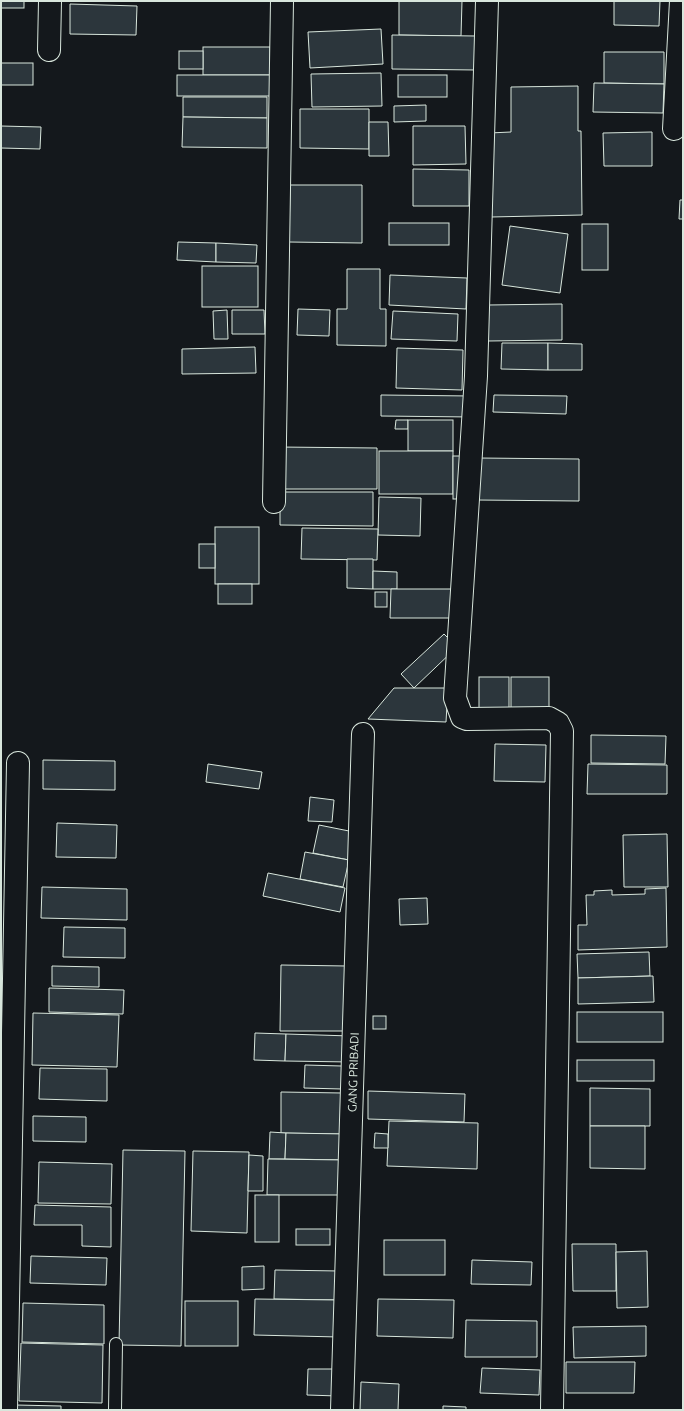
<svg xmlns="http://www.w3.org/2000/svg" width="684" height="1411" font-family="Ubuntu,sans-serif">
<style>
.building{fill:#2c363c;stroke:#d8e6dc}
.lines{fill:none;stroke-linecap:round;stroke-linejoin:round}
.lane-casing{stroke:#d8e6dc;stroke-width:14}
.street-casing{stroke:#d8e6dc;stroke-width:24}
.lane{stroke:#14181c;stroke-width:12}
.street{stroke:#14181c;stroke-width:22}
.labels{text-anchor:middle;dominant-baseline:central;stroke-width:3;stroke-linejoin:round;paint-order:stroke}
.street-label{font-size:12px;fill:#d8e6dc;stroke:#14181c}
</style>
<rect width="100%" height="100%" fill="#14181c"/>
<g class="building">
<rect x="1" y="1" width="23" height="7"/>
<polygon points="399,1 462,1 461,36 399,35"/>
<polygon points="614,1 660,1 659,26 614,25"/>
<polygon points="70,4 137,6 136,35 70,34"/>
<polygon points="381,29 383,64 310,68 308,32"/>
<polygon points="392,35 477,36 477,70 392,69"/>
<rect x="203" y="47" width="67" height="28"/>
<rect x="179" y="51" width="24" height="18"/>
<polygon points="604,52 664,52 664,84 604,83"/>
<rect x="1" y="63" width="32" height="22"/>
<polygon points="381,73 382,106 312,107 311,74"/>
<rect x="177" y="75" width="102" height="21"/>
<rect x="398" y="75" width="49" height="22"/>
<polygon points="594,83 664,84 663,113 593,112"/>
<polygon points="578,86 578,131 581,131 582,215 491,217 489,133 511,132 511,87"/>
<polygon points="183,97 267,97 267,118 183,117"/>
<polygon points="426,105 426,121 394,122 394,106"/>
<polygon points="300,109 369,109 369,149 300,148"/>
<polygon points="183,117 267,118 267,148 182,147"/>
<polygon points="369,122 388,122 389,156 369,156"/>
<polygon points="1,126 41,127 40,149 1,148"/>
<polygon points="413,126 465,126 466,164 413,165"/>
<polygon points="652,132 652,166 604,166 603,133"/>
<polygon points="413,169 469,170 469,206 413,206"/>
<polygon points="290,185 362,185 362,243 289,242"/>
<polygon points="680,200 683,200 683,219 679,219"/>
<rect x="389" y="223" width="60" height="22"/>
<rect x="582" y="224" width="26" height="46"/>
<polygon points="510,226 568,234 560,293 502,285"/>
<polygon points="178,242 216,243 216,262 177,260"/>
<polygon points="216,243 257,245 256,263 216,262"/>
<rect x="202" y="266" width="56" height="41"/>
<polygon points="347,269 380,269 380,309 386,309 386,346 337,345 337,309 347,309"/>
<polygon points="390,275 467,278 466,309 389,305"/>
<polygon points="562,304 562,340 488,341 488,305"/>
<polygon points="298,309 330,310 329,336 297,335"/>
<polygon points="227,310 228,339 214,339 213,311"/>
<polygon points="232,310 264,310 265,334 232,334"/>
<polygon points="393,311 458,314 457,341 391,339"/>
<polygon points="502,343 548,343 548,370 501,369"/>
<polygon points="548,343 582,344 582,370 548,370"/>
<polygon points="255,347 256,373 182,374 182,349"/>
<polygon points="397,348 463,350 462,390 396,388"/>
<polygon points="381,395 472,396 472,417 381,416"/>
<polygon points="494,395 567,396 566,414 493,412"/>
<polygon points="396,420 408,420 408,429 395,429"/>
<rect x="408" y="420" width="45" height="31"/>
<polygon points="278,447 377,448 377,489 278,489"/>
<rect x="379" y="451" width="74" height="43"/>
<rect x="453" y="456" width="11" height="43"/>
<polygon points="478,458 579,459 579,501 477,500"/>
<polygon points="280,492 373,492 373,526 280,525"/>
<polygon points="379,497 421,498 420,536 378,535"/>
<rect x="215" y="527" width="44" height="57"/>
<polygon points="302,528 378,529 377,560 301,559"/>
<rect x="199" y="544" width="16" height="24"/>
<polygon points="347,559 373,559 373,589 347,588"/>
<polygon points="373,571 397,572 397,589 373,589"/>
<rect x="218" y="584" width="34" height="20"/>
<polygon points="391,589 462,589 458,618 390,618"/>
<rect x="375" y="592" width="12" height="15"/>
<polygon points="444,634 457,647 414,688 401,674"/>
<rect x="479" y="677" width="30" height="37"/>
<rect x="511" y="677" width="38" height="33"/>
<polygon points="394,688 448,688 446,722 368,719"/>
<polygon points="591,735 666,736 665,764 591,763"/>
<polygon points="495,744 546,745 545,782 494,781"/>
<polygon points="43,760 115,761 115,790 43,789"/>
<polygon points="208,764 262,772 259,789 206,782"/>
<polygon points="588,764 667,765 667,794 587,794"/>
<polygon points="310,797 334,800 332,822 308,821"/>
<polygon points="57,823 117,825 116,858 56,857"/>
<polygon points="319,825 354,832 349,860 313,853"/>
<polygon points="667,834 668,887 624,887 623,835"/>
<polygon points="305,852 349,860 343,887 300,879"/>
<polygon points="268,873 345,888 340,912 263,896"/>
<polygon points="42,887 127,889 127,920 41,918"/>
<polygon points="666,888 667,947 578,950 578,925 587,925 586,895 594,895 594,891 612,890 612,895 645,894 645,889"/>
<polygon points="427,898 428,924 400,925 399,899"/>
<polygon points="64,927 125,928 125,958 63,957"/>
<polygon points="649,952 650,976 578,978 577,954"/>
<polygon points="281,965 347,966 346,1031 280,1031"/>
<polygon points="52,966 99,967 99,987 52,986"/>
<polygon points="653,976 654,1002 578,1004 578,978"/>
<polygon points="49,988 124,990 123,1014 49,1012"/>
<rect x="577" y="1012" width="86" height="30"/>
<polygon points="33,1013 119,1015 117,1067 32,1065"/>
<rect x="373" y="1016" width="13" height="13"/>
<polygon points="255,1033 286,1034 285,1061 254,1060"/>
<polygon points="286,1034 351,1036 350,1062 285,1061"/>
<rect x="577" y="1060" width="77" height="21"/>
<polygon points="305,1065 342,1066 342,1089 304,1088"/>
<polygon points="40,1068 107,1069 107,1101 39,1099"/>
<polygon points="590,1088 650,1089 650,1126 590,1126"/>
<polygon points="368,1091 465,1094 464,1122 368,1119"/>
<polygon points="281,1092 342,1093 341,1134 281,1133"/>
<polygon points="33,1116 86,1117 86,1142 33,1141"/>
<polygon points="389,1121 478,1123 477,1169 387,1166"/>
<polygon points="590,1126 645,1126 645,1169 590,1168"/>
<polygon points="270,1132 286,1133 285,1159 269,1159"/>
<polygon points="286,1133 346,1134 346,1160 285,1159"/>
<polygon points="375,1133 388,1134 388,1148 374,1148"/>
<polygon points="123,1150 185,1151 181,1346 119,1345"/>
<polygon points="193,1151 249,1152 247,1233 191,1231"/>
<polygon points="249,1155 263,1156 263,1191 248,1191"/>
<polygon points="268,1159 346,1160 345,1195 267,1195"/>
<polygon points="39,1162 112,1164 111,1204 38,1203"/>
<rect x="255" y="1195" width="24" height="47"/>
<polygon points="35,1205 111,1207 111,1247 82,1246 82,1225 34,1225"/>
<rect x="296" y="1229" width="34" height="16"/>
<rect x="384" y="1240" width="61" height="35"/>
<polygon points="572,1244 616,1244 616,1291 573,1291"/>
<polygon points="647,1251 648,1307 617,1308 616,1252"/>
<polygon points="31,1256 107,1258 106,1285 30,1283"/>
<polygon points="472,1260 532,1262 531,1285 471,1284"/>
<polygon points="264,1266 264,1289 242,1290 242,1267"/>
<polygon points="275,1270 340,1271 339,1300 274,1299"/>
<polygon points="255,1299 339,1300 339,1337 254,1335"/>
<polygon points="378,1299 454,1300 453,1338 377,1336"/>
<rect x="185" y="1301" width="53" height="45"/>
<polygon points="23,1303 104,1305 104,1344 22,1342"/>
<polygon points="466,1320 537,1321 537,1357 465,1357"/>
<polygon points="646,1326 646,1356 574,1358 573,1327"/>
<polygon points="21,1343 103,1345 102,1403 19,1401"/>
<polygon points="566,1362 635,1362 634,1393 566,1393"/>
<polygon points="482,1368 540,1370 539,1395 480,1393"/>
<polygon points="308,1369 338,1369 338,1396 307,1395"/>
<polygon points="361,1382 399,1384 398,1410 360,1410"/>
<polygon points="16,1405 61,1406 61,1410 16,1410"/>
<polygon points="443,1406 466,1407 466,1410 443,1410"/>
</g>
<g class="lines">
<g class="lane-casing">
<polyline id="lane" points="115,1410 116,1344"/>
</g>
<g class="street-casing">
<g id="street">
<polyline points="487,1 476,376 455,698 462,717 467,719 549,718 558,723 562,731 552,1410"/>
<polyline points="49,50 50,1"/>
<polyline points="674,129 681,1"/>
<polyline points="274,502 282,1"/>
<polyline points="6,1410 18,763"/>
<path id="s1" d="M342,1410L363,734"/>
</g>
</g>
<use href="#lane" class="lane"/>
<use href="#street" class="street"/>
</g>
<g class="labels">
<g class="street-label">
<text stroke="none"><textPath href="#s1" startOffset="338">GANG PRIBADI</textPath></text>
</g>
</g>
<rect width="684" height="1411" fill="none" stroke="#d8e6dc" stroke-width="4"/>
</svg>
